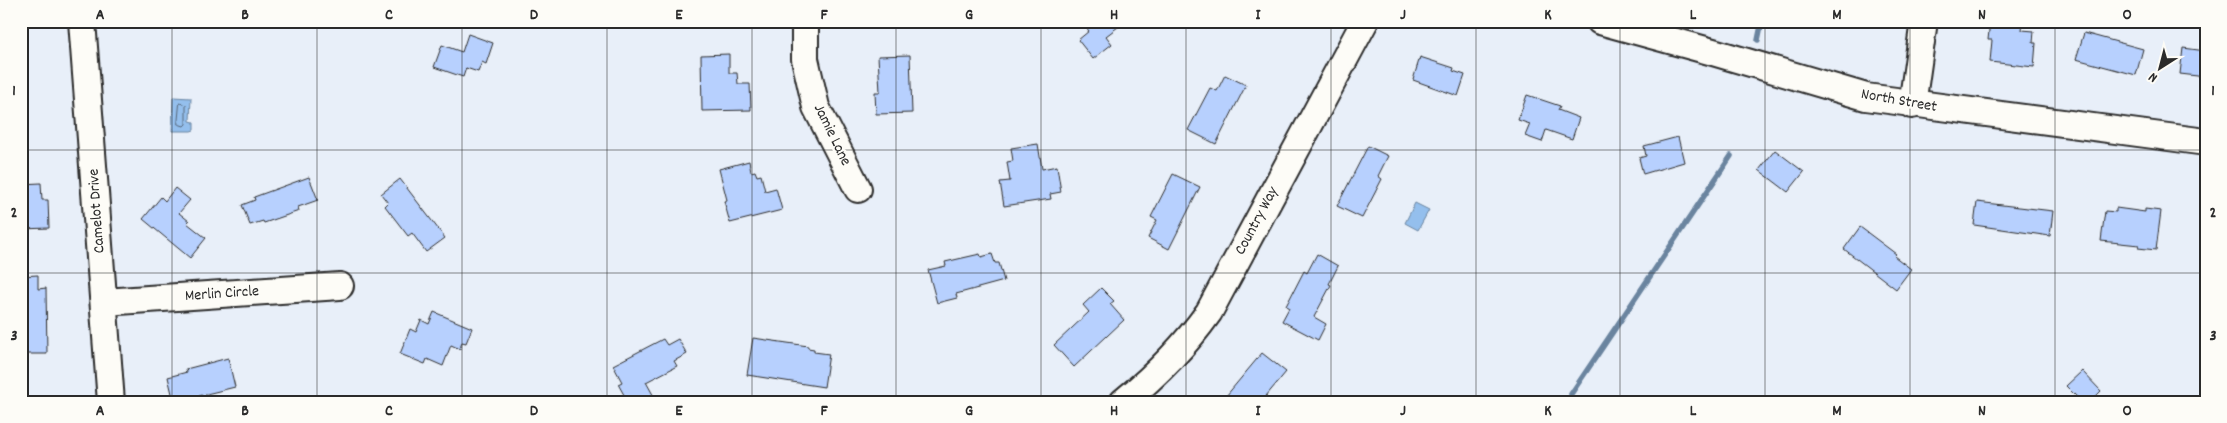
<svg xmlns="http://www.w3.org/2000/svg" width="2227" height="423" font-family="Dekko,sans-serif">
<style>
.water{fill:#94bfed;stroke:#6a849f}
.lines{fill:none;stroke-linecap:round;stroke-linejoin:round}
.shore{stroke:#556679;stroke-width:1}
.stream{stroke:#6a849f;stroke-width:5.5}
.building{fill:#b7d0fe;stroke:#2b2b2b}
.minor-casing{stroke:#2b2b2b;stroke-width:30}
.minor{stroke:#fdfcf7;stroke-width:26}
.grid{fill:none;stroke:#2b2b2b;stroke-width:1;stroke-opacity:0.55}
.labels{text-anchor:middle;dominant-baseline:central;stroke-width:5;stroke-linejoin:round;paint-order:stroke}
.street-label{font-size:16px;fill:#2b2b2b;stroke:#fdfcf7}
.neatline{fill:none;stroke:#2b2b2b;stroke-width:2}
.grid-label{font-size:16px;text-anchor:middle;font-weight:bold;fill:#2b2b2b}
</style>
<rect width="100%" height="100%" fill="#e8eff9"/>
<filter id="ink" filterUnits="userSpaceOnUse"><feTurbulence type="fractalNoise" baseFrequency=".02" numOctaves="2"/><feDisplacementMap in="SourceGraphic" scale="10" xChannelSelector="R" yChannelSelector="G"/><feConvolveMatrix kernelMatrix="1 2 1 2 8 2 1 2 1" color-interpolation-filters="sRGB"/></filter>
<g filter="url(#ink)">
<g class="water">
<polygon points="173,97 191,98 190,121 194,122 194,130 191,131 172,131"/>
<polygon points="1415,203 1429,210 1418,230 1405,223"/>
</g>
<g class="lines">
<polygon class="shore" points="180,103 186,105 186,124 184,126 178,124"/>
<g class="stream">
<polyline points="1758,40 1762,21"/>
<polyline points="1571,394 1731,156"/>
</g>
</g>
<g class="building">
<polygon points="1081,21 1126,21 1106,36 1112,44 1093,59 1078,40 1089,31"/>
<polygon points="1990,21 2023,21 2022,30 2034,31 2033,43 2036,43 2034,67 1990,62 1992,40 1988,40"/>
<polygon points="2084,33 2143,49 2136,75 2076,59"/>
<polygon points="468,34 493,43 486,64 482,62 478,72 466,68 463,77 434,67 442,45 462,52"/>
<polygon points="2183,48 2206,51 2206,77 2180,74"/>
<polygon points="729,54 729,73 737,73 738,84 750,84 751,110 702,111 701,55"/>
<polygon points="910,55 912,113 876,114 875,92 880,92 878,56"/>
<polygon points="1420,57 1454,68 1453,71 1465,75 1458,96 1413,80"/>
<polygon points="1225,75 1246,85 1216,144 1188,130 1210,88 1217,91"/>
<polygon points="1527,95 1560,106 1558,110 1579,118 1572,139 1546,130 1542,142 1525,136 1530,124 1518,120"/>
<polygon points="1678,137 1684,162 1643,174 1639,158 1646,156 1644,146"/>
<polygon points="1038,144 1042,169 1057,166 1061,192 1050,194 1051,199 1004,206 1000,182 1010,181 1007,162 1013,161 1011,148"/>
<polygon points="1368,146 1388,156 1378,176 1382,179 1362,218 1337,206"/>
<polygon points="1775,150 1804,172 1788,192 1759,170"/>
<polygon points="749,161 751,172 755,171 757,176 761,175 765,191 776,188 782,210 730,223 724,201 727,200 719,169"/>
<polygon points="1173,174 1200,187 1169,249 1148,238 1157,220 1151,217"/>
<polygon points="309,177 318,200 298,207 299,211 264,223 263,221 250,225 242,205 255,200 254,197"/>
<polygon points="400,179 445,238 426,252 412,233 408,236 385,206 388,203 381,194"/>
<polygon points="41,183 42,200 48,200 49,228 21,229 21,184"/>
<polygon points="175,188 190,200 179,213 189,221 187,223 206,238 190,258 143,219 161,197 165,201"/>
<polygon points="1977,202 2053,211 2050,236 1974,225"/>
<polygon points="2116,208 2145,212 2145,209 2161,211 2156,250 2138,248 2139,245 2101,241 2105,211 2116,212"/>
<polygon points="1860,227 1896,254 1894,256 1911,269 1896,289 1844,249"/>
<polygon points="980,254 981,257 992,254 995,263 999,263 1004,281 956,294 957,298 937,303 928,270 946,266 945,262"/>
<polygon points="1317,254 1338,266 1329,284 1331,285 1314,317 1326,324 1318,340 1282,321 1289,308 1286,306 1304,271 1307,273"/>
<polygon points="38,275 38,289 46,288 47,354 21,354 21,276"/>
<polygon points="1101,288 1114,301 1110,304 1124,320 1074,367 1054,345 1089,312 1083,305"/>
<polygon points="434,312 472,328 466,343 462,342 460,349 451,345 443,366 427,359 425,364 400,354 410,329 416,332 421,320 429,324"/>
<polygon points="753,338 808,346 808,348 814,349 814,352 829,354 824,387 747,375"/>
<polygon points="663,339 667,345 678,339 687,354 674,361 677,366 646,382 657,402 628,402 618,384 622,382 613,365"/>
<polygon points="1262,353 1286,372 1261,402 1221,402"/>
<polygon points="228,358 235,387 174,402 168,377 187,372 186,369"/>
<polygon points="2082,371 2101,391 2090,402 2082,402 2066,386"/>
</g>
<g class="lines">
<g class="minor-casing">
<g id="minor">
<polyline points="82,21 111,402"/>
<polyline points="805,21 805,59 816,107 858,189"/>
<polyline points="1600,21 1713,52 1866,97 2206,142"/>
<polyline points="1912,105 1924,21"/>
<polyline points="104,302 340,286"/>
<path d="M1123,402C1155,376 1185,346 1209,312L1365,21"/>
</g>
</g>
<use href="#minor" class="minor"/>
</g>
</g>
<path class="grid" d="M172,21V402M317,21V402M462,21V402M607,21V402M752,21V402M896,21V402M1041,21V402M1186,21V402M1331,21V402M1476,21V402M1620,21V402M1765,21V402M1910,21V402M2055,21V402M21,150H2206M21,273H2206"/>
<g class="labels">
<g class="street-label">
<text transform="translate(1899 101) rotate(10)">North Street</text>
<text transform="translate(832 135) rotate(64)">Jamie Lane</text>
<text transform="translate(97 211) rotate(-94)">Camelot Drive</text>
<text transform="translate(1257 221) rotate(-62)">Country Way</text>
<text transform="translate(222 294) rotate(-4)">Merlin Circle</text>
</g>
</g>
<rect width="2227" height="423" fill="none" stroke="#fdfcf7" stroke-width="55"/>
<g transform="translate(2160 68) rotate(216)" stroke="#fdfcf7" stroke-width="4" paint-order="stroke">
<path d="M0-4L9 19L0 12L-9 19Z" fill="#2b2b2b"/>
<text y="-8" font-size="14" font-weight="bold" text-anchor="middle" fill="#2b2b2b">N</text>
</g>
<rect x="28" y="28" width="2172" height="368" class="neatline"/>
<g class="grid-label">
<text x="100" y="19">A</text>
<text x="245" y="19">B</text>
<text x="389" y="19">C</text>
<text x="534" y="19">D</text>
<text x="679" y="19">E</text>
<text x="824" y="19">F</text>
<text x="969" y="19">G</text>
<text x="1114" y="19">H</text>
<text x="1258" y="19">I</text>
<text x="1403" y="19">J</text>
<text x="1548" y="19">K</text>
<text x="1693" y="19">L</text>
<text x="1837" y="19">M</text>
<text x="1982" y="19">N</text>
<text x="2127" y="19">O</text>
<text x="14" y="95">1</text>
<text x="2213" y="95">1</text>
<text x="14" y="217">2</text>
<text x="2213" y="217">2</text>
<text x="14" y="340">3</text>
<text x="2213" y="340">3</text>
<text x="100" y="415">A</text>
<text x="245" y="415">B</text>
<text x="389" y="415">C</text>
<text x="534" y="415">D</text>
<text x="679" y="415">E</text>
<text x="824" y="415">F</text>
<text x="969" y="415">G</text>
<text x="1114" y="415">H</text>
<text x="1258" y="415">I</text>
<text x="1403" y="415">J</text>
<text x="1548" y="415">K</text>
<text x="1693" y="415">L</text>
<text x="1837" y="415">M</text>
<text x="1982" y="415">N</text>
<text x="2127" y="415">O</text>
</g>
</svg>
